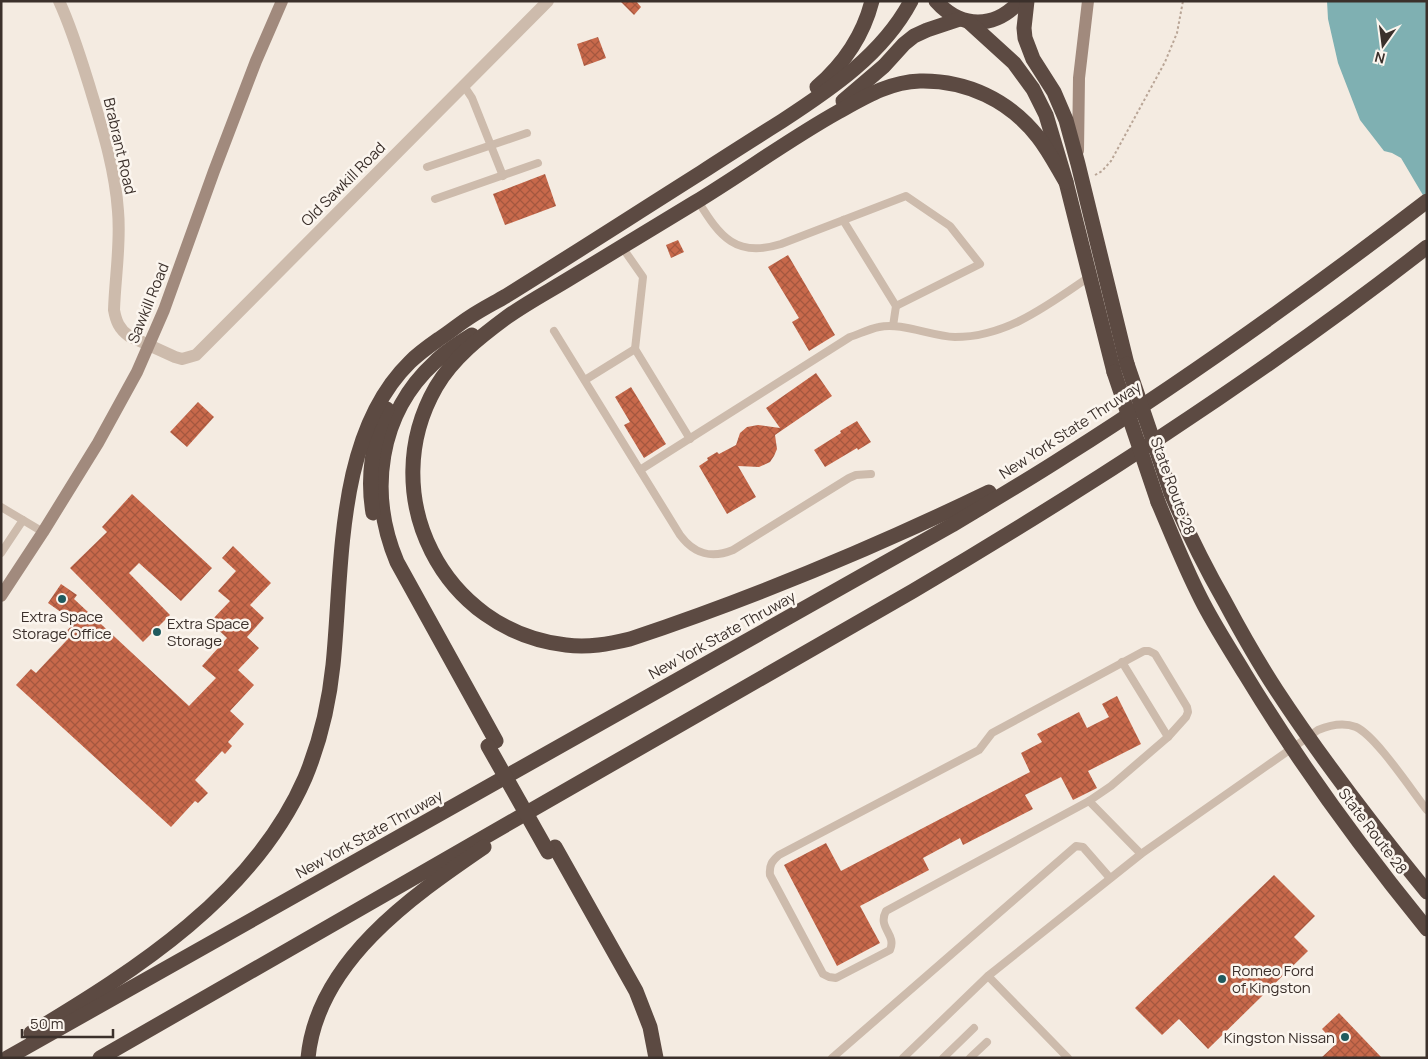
<svg xmlns="http://www.w3.org/2000/svg" width="1428" height="1059" font-family="Manrope,sans-serif">
<style>
.water{fill:#7fb0b2}
.building{fill:url(#building-cross-hatch)}
.lines{fill:none;stroke-linecap:round;stroke-linejoin:round}
.path{stroke:#b9a596;stroke-width:2;stroke-dasharray:2.5 2.5;stroke-linecap:butt}
.lane{stroke:#cdbbac;stroke-width:8}
.street{stroke:#cdbbac;stroke-width:12}
.secondary{stroke:#a18a7d;stroke-width:12}
.highway{stroke:#5c4a42;stroke-width:15}
.highway-bridge{stroke:#5c4a42;stroke-width:15}
.poi-dot{fill:#1f5a5e;stroke:#fbf5ee;stroke-width:2}
.labels{text-anchor:middle;dominant-baseline:central;stroke-width:5;stroke-linejoin:round;paint-order:stroke}
.street-label{font-size:15px;fill:#3b302b;stroke:#fbf5ee}
.poi-label{font-size:15px;fill:#3b302b;stroke:#fbf5ee;text-anchor:start}
</style>
<defs>
<pattern id="building-cross-hatch" width="8" height="8" patternUnits="userSpaceOnUse" patternTransform="scale(1.25)"><rect width="8" height="8" fill="#c8694b"/><path d="M0 0l8 8M0 8l8-8" fill="none" stroke="#a4573f"/></pattern>
</defs>
<rect width="100%" height="100%" fill="#f4ebe1"/>
<polygon class="water" points="1327,1 1427,1 1427,202 1401,158 1392,153 1384,151 1360,120 1338,63 1328,19"/>
<g class="building">
<polygon points="620,1 636,1 641,7 634,15"/>
<polygon points="598,37 606,58 584,66 577,44"/>
<polygon points="545,174 556,206 505,225 493,194"/>
<polygon points="678,240 684,252 671,258 666,245"/>
<polygon points="788,255 835,335 809,351 792,322 799,318 768,267"/>
<polygon points="816,373 832,396 775,435 777,449 774,456 770,462 759,467 738,466 756,497 727,514 699,466 708,460 707,458 717,452 719,454 736,445 740,433 747,427 758,425 780,428 766,408"/>
<polygon points="631,387 666,444 644,458 624,425 630,422 615,397"/>
<polygon points="198,402 214,417 187,447 170,432"/>
<polygon points="857,421 871,442 858,450 857,448 825,467 814,450 841,433 840,431"/>
<polygon points="132,494 212,568 181,601 139,563 129,573 170,615 143,642 70,568 107,532 102,527"/>
<polygon points="233,546 271,583 250,605 264,618 247,637 259,648 238,670 254,685 230,711 244,724 228,742 232,746 225,754 222,751 195,780 208,793 198,803 195,801 171,827 16,685 31,669 36,673 66,641 62,636 75,622 48,603 61,584 77,595 74,599 189,706 216,678 202,666 227,638 210,622 230,601 218,591 236,571 222,558"/>
<polygon points="1117,696 1141,744 1088,771 1097,788 1073,800 1061,777 1025,795 1033,809 963,845 960,838 923,858 929,870 860,906 880,943 837,966 784,865 826,843 841,871 1030,772 1021,753 1042,742 1037,734 1079,712 1087,728 1109,717 1102,704"/>
<polygon points="1274,875 1315,916 1294,937 1308,951 1208,1049 1179,1019 1162,1035 1135,1008"/>
<polygon points="1339,1013 1382,1058 1321,1058 1336,1044 1322,1029"/>
</g>
<g class="lines">
<polyline class="path" points="1095,175 1102,171 1111,161 1165,62 1177,33 1183,1"/>
<g class="lane">
<polyline points="464,86 472,98 503,176"/>
<polyline points="427,167 527,133"/>
<polyline points="435,199 538,163"/>
<path d="M698,201C720,237 736,258 781,244L906,196L950,226L980,264L896,306L843,220"/>
<polyline points="622,247 643,277 635,349 690,439"/>
<polyline points="893,326 896,306"/>
<path d="M554,331L680,535C694,554 711,559 733,550L849,478L856,475L871,474"/>
<polyline points="585,380 635,349"/>
<path d="M640,470L850,337C859,334 869,329 879,327C901,322 931,336 955,337C1007,337 1048,305 1089,277"/>
<polyline points="1,507 43,532"/>
<polyline points="1,553 23,520"/>
<path d="M1144,651H1149L1155,654L1187,707L1188,712L1186,717L1168,737L1111,786L1089,801L886,911C877,928 897,934 890,950L836,978L829,977L823,974L770,875C769,865 772,861 779,855L979,750L992,733Z"/>
<polyline points="1122,662 1168,737"/>
<polyline points="1089,801 1141,854"/>
<polyline points="988,976 1068,1058"/>
<polyline points="832,1058 1076,846 1083,847 1110,878"/>
<path d="M903,1058L988,976L1141,854L1318,730C1330,725 1343,722 1356,727C1376,736 1412,791 1427,810"/>
<polyline points="943,1058 974,1028"/>
<polyline points="970,1058 987,1042"/>
</g>
<path class="street" d="M59,1C72,29 81,59 90,88C102,128 115,168 118,211C121,244 115,277 114,310C116,321 119,329 129,336L175,357L182,359L196,355L548,1"/>
<g class="secondary">
<polyline points="1078,151 1079,78 1088,1"/>
<polyline points="1,596 43,532 98,443 137,372 164,310 214,171 256,61 282,1"/>
</g>
<g class="highway">
<path d="M936,1C961,29 995,29 1020,1"/>
<polyline points="1027,1 1024,28 1025,38 1033,59 1054,92 1066,120 1078,164 1127,364"/>
<polyline points="969,22 1014,63 1033,89 1046,115 1066,182 1114,372"/>
<path d="M817,87C845,63 863,36 872,1"/>
<polyline points="843,101 884,66 904,44 914,36 927,30 960,19"/>
<path d="M472,335C459,343 446,351 435,362C378,414 368,493 397,562L496,741"/>
<path d="M989,492C873,548 753,598 630,639C609,644 588,648 566,645C443,631 374,495 436,387C453,358 480,337 507,317C528,302 551,290 572,277C613,252 653,228 694,203C742,174 788,140 838,112C865,97 889,82 920,81C966,80 1009,100 1038,137C1049,151 1057,167 1066,182"/>
<path d="M1171,493C1187,531 1205,567 1225,602C1241,632 1258,662 1277,691C1323,761 1374,827 1427,892"/>
<path d="M1158,502C1172,535 1185,568 1201,599C1214,625 1230,649 1245,674C1299,763 1361,848 1427,929"/>
<path d="M373,513C367,478 372,441 387,409"/>
<polyline points="555,847 636,991 650,1027 656,1058"/>
<path d="M31,1033C136,970 254,895 305,778C320,742 329,704 333,665C343,568 335,435 410,362C419,353 429,346 439,339C450,332 459,324 470,317C482,309 494,303 506,296C572,255 637,213 702,172C728,155 755,138 782,121C831,89 883,54 911,1"/>
<path d="M7,1058L952,525C990,502 1028,480 1065,456C1190,377 1310,291 1427,201"/>
<path d="M100,1058L913,591C1091,486 1264,374 1427,247"/>
<path d="M308,1058C317,962 411,897 484,847"/>
</g>
<g class="highway-bridge">
<polyline points="1127,364 1171,493"/>
<polyline points="1114,372 1158,502"/>
<polyline points="488,746 548,852"/>
</g>
</g>
<g class="poi-dot">
<circle cx="62" cy="599" r="5"/>
<circle cx="157" cy="632" r="5"/>
<circle cx="1222" cy="979" r="5"/>
<circle cx="1345" cy="1037" r="5"/>
</g>
<g class="labels">
<g class="street-label">
<text transform="translate(120 146) rotate(77)">Brabrant Road</text>
<text transform="translate(343 184) rotate(-45)">Old Sawkill Road</text>
<text transform="translate(148 303) rotate(-68)">Sawkill Road</text>
<text transform="translate(1070 430) rotate(-33)">New York State Thruway</text>
<text transform="translate(1173 486) rotate(70)">State Route 28</text>
<text transform="translate(722 635) rotate(-29)">New York State Thruway</text>
<text transform="translate(1373 831) rotate(53)">State Route 28</text>
<text transform="translate(369 834) rotate(-29)">New York State Thruway</text>
</g>
<g class="poi-label">
<text x="62" y="616" text-anchor="middle">Extra Space<tspan x="62" dy="17">Storage Office</tspan></text>
<text x="167" y="623">Extra Space<tspan x="167" dy="17">Storage</tspan></text>
<text x="1232" y="970">Romeo Ford<tspan x="1232" dy="17">of Kingston</tspan></text>
<text x="1335" y="1037" text-anchor="end">Kingston Nissan</text>
</g>
</g>
<rect width="1428" height="1059" fill="none" stroke="#3b302b" stroke-width="5"/>
<g transform="translate(1383 45) rotate(194)" stroke="#fbf5ee" stroke-width="4" paint-order="stroke">
<path d="M0-4L9 19L0 12L-9 19Z" fill="#3b302b"/>
<text y="-8" font-size="14" font-weight="bold" text-anchor="middle" fill="#3b302b">N</text>
</g>
<path d="M22 1029v8h91v-8" fill="none" stroke="#3b302b" stroke-width="2.5"/>
<text x="30" y="1029" font-size="15" fill="#3b302b" stroke="#fbf5ee" stroke-width="4" paint-order="stroke">50 m</text>
</svg>
